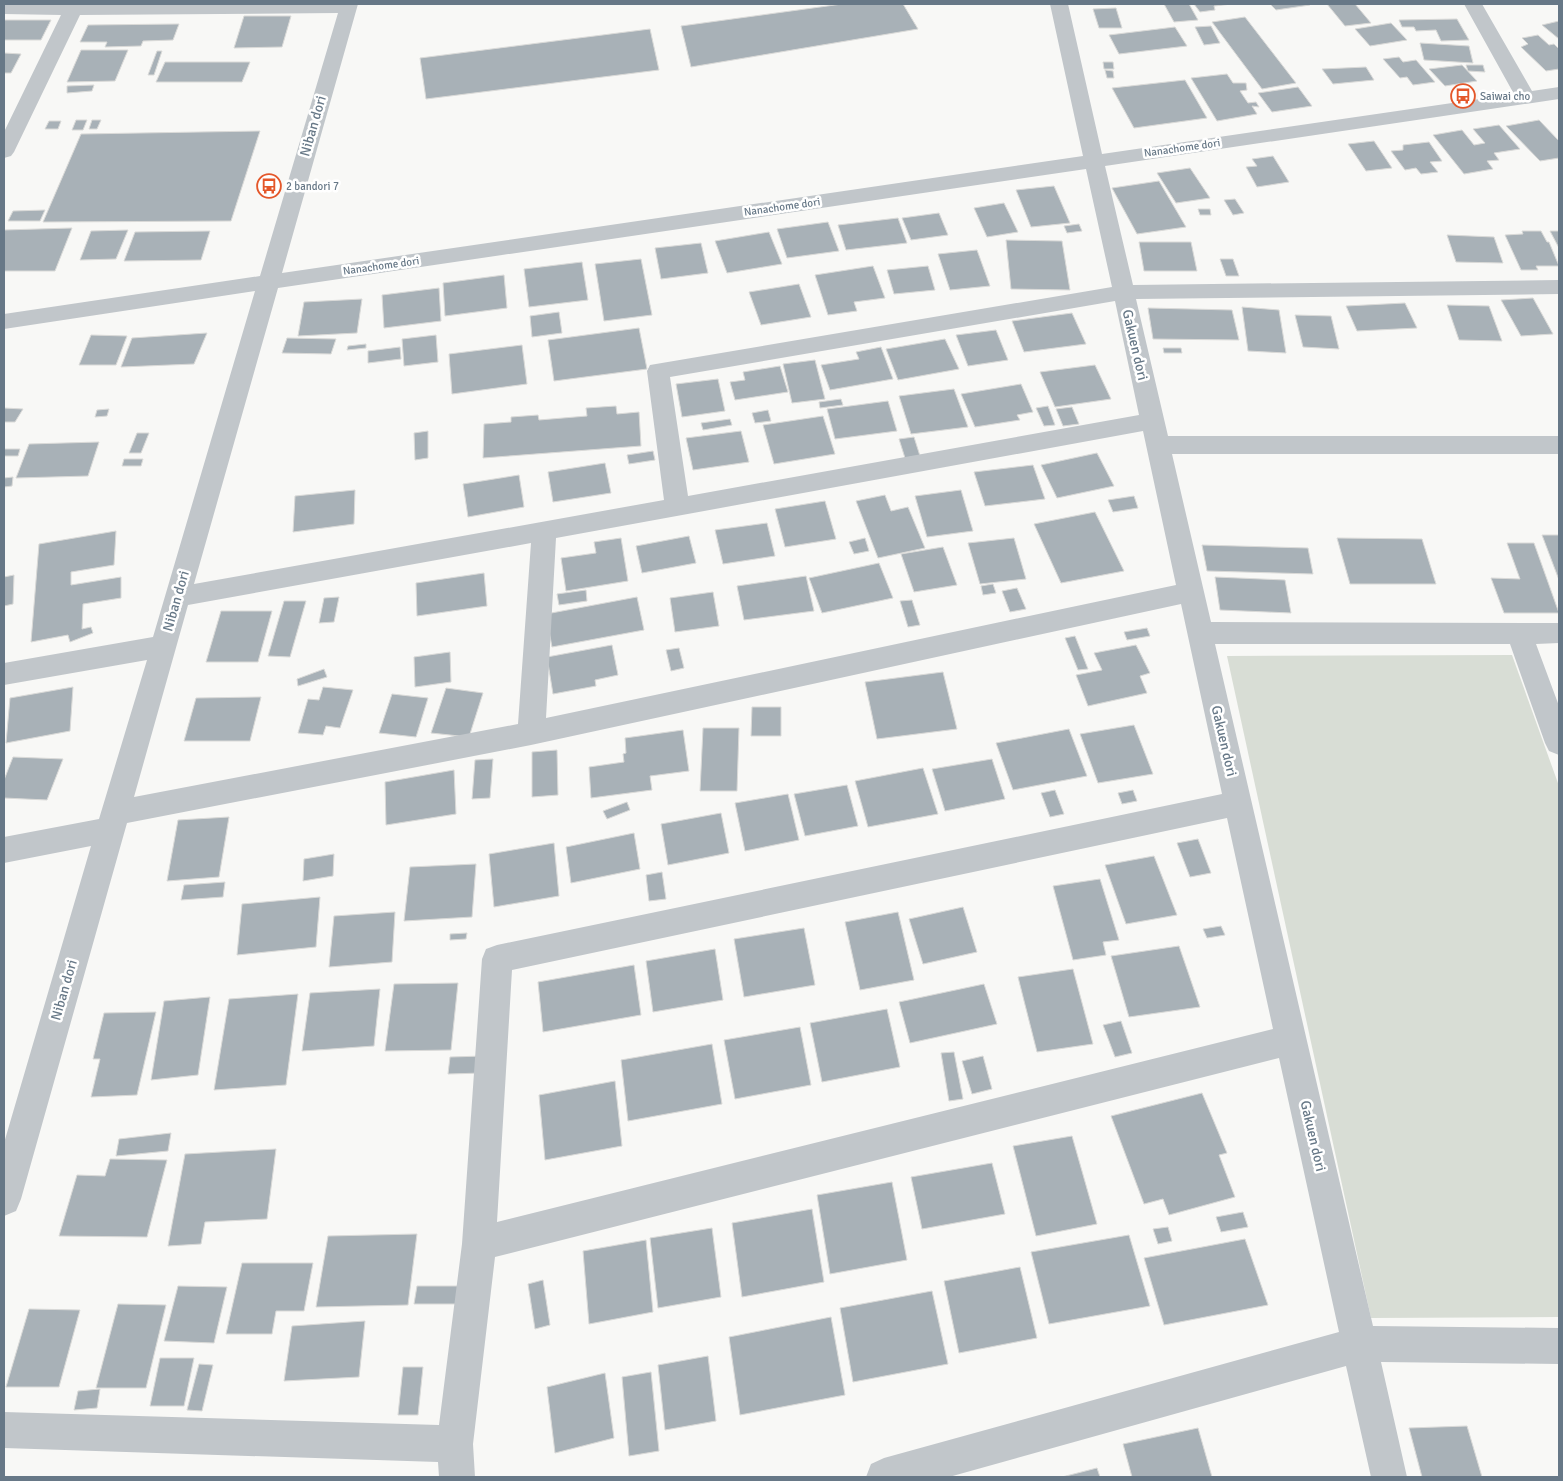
<svg xmlns="http://www.w3.org/2000/svg" width="1563" height="1481" font-family="Signika,sans-serif">
<style>
.green{fill:#d8ddd5}
.building{fill:#a8b1b7;stroke:#dadad8}
.lines{fill:none;stroke-linecap:round;stroke-linejoin:round}
.minor{fill:#c1c6ca;fill-rule:evenodd}
.labels{text-anchor:middle;dominant-baseline:central;stroke-width:5;stroke-linejoin:round;paint-order:stroke}
.far-poi-label{font-size:11px;fill:#677887;stroke:#fff;text-anchor:start}
.far-street-label{font-size:11px;fill:#677887;stroke:#fff}
.street-label{font-size:14px;fill:#677887;stroke:#fff}
</style>
<rect width="100%" height="100%" fill="#f8f8f6"/>
<polygon class="green" points="1512,655 1559,786 1559,1317 1371,1318 1227,656"/>
<g class="building">
<polygon points="842,4 903,4 918,29 691,67 681,26"/>
<polygon points="1164,4 1189,4 1198,20 1174,22"/>
<polygon points="1194,4 1232,4 1214,6 1215,10 1200,12"/>
<polygon points="1270,4 1309,4 1310,5 1276,10"/>
<polygon points="1327,4 1355,4 1371,23 1345,26"/>
<polygon points="1116,8 1122,28 1099,28 1093,9"/>
<polygon points="244,16 291,16 282,47 234,48"/>
<polygon points="1245,17 1296,83 1262,89 1212,22"/>
<polygon points="1457,19 1469,40 1441,41 1436,30 1416,31 1414,27 1402,27 1399,20"/>
<polygon points="4,20 51,20 41,40 4,40"/>
<polygon points="1559,21 1559,39 1542,25"/>
<polygon points="1391,23 1407,40 1370,46 1355,29"/>
<polygon points="179,24 173,40 143,41 141,46 105,47 107,42 80,42 88,25"/>
<polygon points="1211,26 1220,43 1204,45 1195,27"/>
<polygon points="1175,27 1187,46 1119,54 1109,35"/>
<polygon points="650,29 659,70 426,99 420,58"/>
<polygon points="1538,35 1549,45 1554,44 1559,49 1559,69 1546,71 1521,47 1528,44 1522,38"/>
<polygon points="1420,43 1469,46 1473,63 1424,60"/>
<polygon points="81,50 128,50 115,81 67,82"/>
<polygon points="157,51 162,51 154,75 148,75"/>
<polygon points="4,53 21,54 11,73 4,73"/>
<polygon points="1399,57 1403,62 1416,60 1435,82 1413,85 1407,77 1400,78 1383,59"/>
<polygon points="165,62 250,62 242,82 156,82"/>
<polygon points="1103,62 1113,62 1114,69 1104,69"/>
<polygon points="1462,65 1477,81 1445,86 1429,69"/>
<polygon points="1466,65 1483,65 1485,72 1468,71"/>
<polygon points="1366,67 1374,80 1333,84 1322,69"/>
<polygon points="1105,70 1113,71 1114,78 1107,78"/>
<polygon points="1227,74 1233,83 1246,83 1247,90 1240,91 1248,103 1256,102 1259,107 1252,106 1257,114 1217,121 1191,78"/>
<polygon points="1185,80 1207,118 1134,128 1112,88"/>
<polygon points="94,85 92,91 67,93 67,86"/>
<polygon points="1298,87 1312,106 1272,112 1258,93"/>
<polygon points="76,120 87,120 83,130 72,130"/>
<polygon points="92,120 101,120 97,129 89,129"/>
<polygon points="1539,120 1559,141 1559,158 1540,161 1506,126"/>
<polygon points="49,121 61,121 58,129 45,129"/>
<polygon points="1499,125 1520,149 1494,153 1499,160 1487,161 1493,169 1464,174 1433,135 1462,130 1474,145 1485,143 1473,129"/>
<polygon points="260,131 231,221 43,222 81,134"/>
<polygon points="1374,141 1392,168 1366,171 1348,144"/>
<polygon points="1429,142 1442,161 1430,162 1438,172 1421,174 1416,168 1405,170 1391,151 1403,150 1403,145"/>
<polygon points="1273,156 1289,182 1257,187 1246,167 1257,166 1252,159"/>
<polygon points="1190,168 1210,198 1176,203 1157,173"/>
<polygon points="1159,181 1186,227 1137,234 1112,188"/>
<polygon points="1054,186 1070,223 1031,227 1016,190"/>
<polygon points="1235,199 1244,213 1233,215 1224,200"/>
<polygon points="1004,203 1018,232 987,237 974,208"/>
<polygon points="1198,209 1210,209 1211,215 1200,215"/>
<polygon points="45,210 40,221 8,221 13,211"/>
<polygon points="939,213 948,235 911,240 902,218"/>
<polygon points="898,218 907,243 846,250 838,225"/>
<polygon points="828,222 839,251 787,258 777,229"/>
<polygon points="1079,224 1082,231 1067,233 1064,226"/>
<polygon points="72,228 55,271 4,271 4,230"/>
<polygon points="128,230 116,259 80,260 91,231"/>
<polygon points="210,231 201,260 124,261 135,232"/>
<polygon points="1522,231 1541,231 1547,242 1549,242 1559,266 1536,266 1538,270 1521,270 1505,235 1523,234"/>
<polygon points="1550,231 1559,231 1559,248"/>
<polygon points="769,232 782,264 727,273 715,241"/>
<polygon points="1447,235 1494,237 1503,263 1456,262"/>
<polygon points="1006,240 1062,241 1070,290 1011,289"/>
<polygon points="1139,242 1191,242 1197,271 1144,271"/>
<polygon points="701,243 708,273 661,279 655,248"/>
<polygon points="977,250 990,286 950,290 938,254"/>
<polygon points="641,259 652,315 604,321 595,264"/>
<polygon points="1220,259 1233,259 1239,276 1226,276"/>
<polygon points="582,262 588,300 529,307 524,269"/>
<polygon points="873,266 885,298 854,302 857,311 828,315 815,275"/>
<polygon points="928,266 935,290 894,294 887,270"/>
<polygon points="504,275 507,308 445,316 443,283"/>
<polygon points="799,284 811,317 761,325 749,292"/>
<polygon points="439,288 441,321 384,328 382,295"/>
<polygon points="1533,298 1553,334 1521,336 1501,300"/>
<polygon points="362,299 357,333 298,336 304,302"/>
<polygon points="1405,303 1417,328 1357,331 1346,306"/>
<polygon points="1447,305 1489,306 1502,341 1459,340"/>
<polygon points="1242,307 1279,310 1286,353 1248,351"/>
<polygon points="1148,308 1232,310 1239,340 1153,339"/>
<polygon points="559,312 562,333 532,337 530,316"/>
<polygon points="1072,313 1086,344 1024,352 1012,321"/>
<polygon points="1295,315 1331,316 1339,349 1303,347"/>
<polygon points="639,328 647,369 554,381 548,340"/>
<polygon points="996,330 1008,360 968,366 956,335"/>
<polygon points="207,333 194,364 121,367 132,338"/>
<polygon points="91,335 127,336 116,365 79,365"/>
<polygon points="436,335 438,362 404,366 402,339"/>
<polygon points="287,338 336,339 331,354 282,353"/>
<polygon points="945,339 959,369 898,380 886,349"/>
<polygon points="366,344 366,348 347,350 348,346"/>
<polygon points="522,345 527,384 452,394 449,354"/>
<polygon points="400,347 401,359 368,363 368,351"/>
<polygon points="881,347 893,379 830,390 821,365 859,359 856,352"/>
<polygon points="1163,348 1181,348 1182,353 1164,353"/>
<polygon points="815,360 825,399 792,403 783,364"/>
<polygon points="1095,365 1111,399 1055,407 1040,372"/>
<polygon points="780,366 788,392 735,400 730,382 745,380 743,372"/>
<polygon points="718,379 725,411 682,417 676,384"/>
<polygon points="1021,384 1033,412 1017,415 1020,420 975,427 961,394"/>
<polygon points="954,389 968,427 911,434 899,396"/>
<polygon points="841,399 843,405 820,408 819,402"/>
<polygon points="888,401 897,431 835,439 827,409"/>
<polygon points="616,406 617,414 639,412 641,446 483,458 484,424 511,422 511,417 538,415 539,420 587,416 586,408"/>
<polygon points="1048,406 1055,425 1044,426 1036,408"/>
<polygon points="1072,407 1079,424 1063,426 1056,409"/>
<polygon points="4,408 23,409 15,422 4,422"/>
<polygon points="109,409 107,416 95,417 97,410"/>
<polygon points="768,410 771,421 755,423 752,413"/>
<polygon points="823,416 835,454 774,464 763,425"/>
<polygon points="730,419 732,425 703,430 701,423"/>
<polygon points="428,431 428,458 415,460 414,433"/>
<polygon points="741,431 749,462 693,470 686,438"/>
<polygon points="137,433 149,433 141,453 129,453"/>
<polygon points="914,437 920,456 905,458 899,439"/>
<polygon points="99,442 88,476 16,478 29,444"/>
<polygon points="4,449 20,449 18,456 4,456"/>
<polygon points="653,451 655,460 629,464 627,455"/>
<polygon points="1097,453 1114,486 1057,498 1041,465"/>
<polygon points="124,459 143,459 141,466 122,466"/>
<polygon points="605,463 611,493 553,502 548,472"/>
<polygon points="1033,465 1045,499 985,506 974,472"/>
<polygon points="519,475 524,507 468,517 463,484"/>
<polygon points="13,477 12,486 4,487 4,478"/>
<polygon points="355,490 354,524 293,532 295,496"/>
<polygon points="961,490 973,531 927,537 915,496"/>
<polygon points="885,495 891,511 908,507 925,548 878,558 856,501"/>
<polygon points="1134,496 1138,508 1113,512 1108,500"/>
<polygon points="825,501 836,539 785,547 775,509"/>
<polygon points="1095,512 1124,571 1061,583 1034,524"/>
<polygon points="767,523 775,556 723,564 715,530"/>
<polygon points="116,531 114,565 71,572 71,585 121,577 121,598 83,604 82,629 91,627 93,633 70,642 68,635 31,642 39,544"/>
<polygon points="1542,535 1559,535 1559,580"/>
<polygon points="689,536 696,563 642,573 636,546"/>
<polygon points="621,538 628,581 566,591 561,558 596,553 594,542"/>
<polygon points="865,538 869,551 854,554 849,542"/>
<polygon points="1014,538 1026,579 980,584 968,543"/>
<polygon points="1337,538 1422,539 1436,584 1350,584"/>
<polygon points="1507,543 1534,543 1559,613 1504,613 1491,578 1520,579"/>
<polygon points="1202,545 1308,548 1313,574 1207,571"/>
<polygon points="943,547 957,585 914,592 901,554"/>
<polygon points="879,563 893,598 822,613 809,578"/>
<polygon points="484,573 487,606 417,616 416,583"/>
<polygon points="14,575 13,604 4,606 4,577"/>
<polygon points="806,576 814,611 744,620 737,586"/>
<polygon points="1215,577 1285,580 1291,613 1220,610"/>
<polygon points="993,584 996,593 983,595 981,586"/>
<polygon points="1017,588 1026,609 1010,612 1002,591"/>
<polygon points="586,590 587,601 559,605 557,594"/>
<polygon points="713,592 719,626 675,632 670,598"/>
<polygon points="339,597 334,622 319,623 324,598"/>
<polygon points="637,597 644,630 552,647 546,614"/>
<polygon points="912,600 920,625 908,627 900,601"/>
<polygon points="284,601 306,601 290,657 268,656"/>
<polygon points="221,611 272,611 258,662 206,662"/>
<polygon points="1147,628 1150,636 1127,640 1124,632"/>
<polygon points="1075,636 1088,669 1078,670 1065,638"/>
<polygon points="612,645 618,675 595,680 596,686 553,694 547,657"/>
<polygon points="1136,645 1150,673 1140,676 1147,693 1088,706 1076,675 1102,670 1094,653"/>
<polygon points="679,648 684,668 671,671 666,650"/>
<polygon points="450,652 451,682 415,687 414,657"/>
<polygon points="324,669 327,677 298,686 297,679"/>
<polygon points="943,672 957,729 877,739 865,682"/>
<polygon points="73,687 70,731 6,743 10,698"/>
<polygon points="323,687 353,690 340,728 326,726 323,735 298,733 308,699 319,700"/>
<polygon points="446,688 483,693 469,737 431,733"/>
<polygon points="392,694 428,698 416,737 379,733"/>
<polygon points="261,697 250,741 184,741 196,698"/>
<polygon points="752,707 781,707 781,736 751,736"/>
<polygon points="1134,725 1153,774 1098,783 1080,734"/>
<polygon points="703,728 739,728 737,791 700,791"/>
<polygon points="1069,729 1087,776 1013,790 996,743"/>
<polygon points="683,730 689,771 650,776 652,790 591,798 589,767 624,762 623,754 626,753 625,738"/>
<polygon points="557,750 558,795 532,797 532,752"/>
<polygon points="13,757 63,759 47,800 4,798 4,780"/>
<polygon points="493,759 490,798 472,799 475,760"/>
<polygon points="992,759 1005,799 945,811 932,769"/>
<polygon points="923,768 938,814 868,827 855,781"/>
<polygon points="454,770 456,814 386,825 385,782"/>
<polygon points="847,785 858,826 805,836 794,794"/>
<polygon points="1055,790 1064,814 1050,817 1041,793"/>
<polygon points="1133,790 1137,801 1122,804 1118,793"/>
<polygon points="788,794 799,840 745,851 735,803"/>
<polygon points="627,802 630,810 607,819 603,811"/>
<polygon points="721,813 729,853 668,865 661,824"/>
<polygon points="229,817 219,877 167,881 178,820"/>
<polygon points="634,833 640,869 571,883 566,847"/>
<polygon points="1198,839 1211,873 1190,877 1177,843"/>
<polygon points="554,843 559,896 494,907 489,854"/>
<polygon points="334,854 333,876 303,881 304,859"/>
<polygon points="1154,856 1177,915 1126,924 1105,865"/>
<polygon points="476,864 472,917 404,921 410,867"/>
<polygon points="662,872 666,899 649,901 646,875"/>
<polygon points="1100,879 1119,940 1103,942 1106,955 1073,960 1053,886"/>
<polygon points="225,882 223,897 181,900 184,885"/>
<polygon points="320,897 316,947 237,955 242,904"/>
<polygon points="963,907 977,952 923,964 909,919"/>
<polygon points="395,912 392,962 329,967 334,916"/>
<polygon points="898,912 914,980 860,990 845,922"/>
<polygon points="1221,926 1225,935 1207,938 1203,929"/>
<polygon points="804,928 815,985 744,997 734,939"/>
<polygon points="467,933 466,939 450,940 450,934"/>
<polygon points="1179,946 1200,1007 1129,1017 1111,956"/>
<polygon points="715,949 723,1000 653,1012 646,961"/>
<polygon points="634,965 641,1015 543,1032 538,982"/>
<polygon points="1073,969 1093,1044 1037,1052 1018,977"/>
<polygon points="458,983 451,1050 385,1051 394,984"/>
<polygon points="984,984 997,1024 910,1043 899,1002"/>
<polygon points="380,989 374,1046 302,1051 310,993"/>
<polygon points="298,994 286,1085 214,1090 229,999"/>
<polygon points="210,997 198,1075 151,1080 164,1001"/>
<polygon points="887,1009 900,1067 822,1082 810,1023"/>
<polygon points="156,1012 137,1095 91,1097 100,1059 93,1059 104,1013"/>
<polygon points="1121,1021 1132,1053 1115,1057 1103,1025"/>
<polygon points="800,1027 811,1085 735,1099 724,1040"/>
<polygon points="712,1044 722,1104 628,1121 621,1060"/>
<polygon points="954,1052 963,1099 949,1101 941,1053"/>
<polygon points="484,1056 482,1073 448,1074 450,1057"/>
<polygon points="983,1056 992,1089 972,1094 962,1061"/>
<polygon points="615,1081 622,1146 545,1160 539,1095"/>
<polygon points="1202,1093 1227,1153 1219,1155 1235,1197 1169,1215 1163,1199 1144,1204 1111,1116"/>
<polygon points="171,1133 168,1151 116,1156 119,1139"/>
<polygon points="1072,1136 1097,1224 1036,1236 1013,1146"/>
<polygon points="276,1149 267,1219 205,1222 201,1244 168,1246 185,1154"/>
<polygon points="110,1159 167,1160 147,1237 59,1236 77,1175 105,1176"/>
<polygon points="992,1163 1005,1214 922,1229 911,1177"/>
<polygon points="892,1182 907,1260 830,1274 817,1195"/>
<polygon points="812,1209 824,1282 742,1297 732,1223"/>
<polygon points="1243,1212 1248,1227 1221,1232 1216,1217"/>
<polygon points="1168,1227 1172,1241 1158,1244 1153,1229"/>
<polygon points="712,1228 721,1297 658,1308 650,1238"/>
<polygon points="417,1234 408,1305 316,1307 328,1236"/>
<polygon points="1129,1235 1150,1306 1049,1324 1031,1252"/>
<polygon points="1245,1239 1268,1305 1164,1325 1144,1258"/>
<polygon points="646,1240 653,1312 589,1324 583,1251"/>
<polygon points="242,1263 313,1263 304,1311 276,1311 272,1334 226,1334"/>
<polygon points="1020,1267 1037,1338 959,1353 944,1281"/>
<polygon points="543,1280 550,1325 535,1329 528,1284"/>
<polygon points="178,1286 227,1287 214,1343 164,1341"/>
<polygon points="417,1286 461,1286 459,1304 414,1304"/>
<polygon points="932,1291 948,1364 853,1382 840,1308"/>
<polygon points="118,1304 166,1305 146,1388 96,1388"/>
<polygon points="29,1309 80,1310 59,1387 6,1387"/>
<polygon points="831,1317 845,1395 740,1415 729,1337"/>
<polygon points="365,1321 359,1377 284,1381 292,1326"/>
<polygon points="708,1356 716,1421 665,1430 658,1365"/>
<polygon points="160,1358 194,1358 184,1406 150,1406"/>
<polygon points="199,1364 213,1365 202,1411 187,1410"/>
<polygon points="403,1367 423,1367 418,1415 398,1415"/>
<polygon points="651,1372 659,1451 629,1456 622,1377"/>
<polygon points="605,1373 614,1438 555,1453 547,1387"/>
<polygon points="100,1389 97,1408 74,1410 78,1391"/>
<polygon points="1467,1426 1482,1477 1422,1477 1409,1428"/>
<polygon points="1198,1428 1212,1477 1132,1477 1123,1444"/>
<polygon points="1097,1468 1100,1477 1062,1477"/>
</g>
<g class="lines">
<path class="minor" d="M4,4H358L282,273L1083,156L1050,4H1068L1102,154L1514,94L1464,4H1482L1532,91L1559,87V99L1105,166L1133,285L1559,280V294L1136,299L1168,436H1559V454H1172L1211,622L1559,623V643L1536,644L1559,706V755L1549,751L1545,743L1510,644H1215L1373,1326L1559,1328V1364L1381,1362L1407,1477H1371L1346,1366L949,1477H866L871,1464L884,1458L1339,1332L1279,1058L495,1257L473,1444L475,1477H439L438,1462L4,1448V1412L439,1425L462,1244L482,959L486,949L497,945L1222,794L1181,604L531,745L127,823L21,1199L16,1211L4,1216V1143L91,846L4,863V837L99,819L147,660L4,685V663L153,637L255,291L4,329V314L260,276L338,13L80,15L14,152L11,156L4,158V132L61,15L4,14ZM1086,169L1112,287L650,365L647,371L664,500L194,584L278,288ZM1115,301L1139,415L688,496L670,377ZM1143,431L1176,585L546,718L556,538ZM531,543L518,724L134,797L188,605ZM1227,818L1273,1029L497,1222L512,970Z"/>
</g>
<defs>
<g id="bus-ring" transform="scale(1.25)"><circle r="9.5" fill="#fff" stroke="#e4572a" stroke-width="1.5"/><path d="M-5-6H5V4H4V6H2V4H-2V6H-4V4H-5ZM-3.5-4V0h7V-4ZM-3.5 1.2v1.5H-2V1.2ZM2 1.2v1.5H3.5V1.2Z" fill="#e4572a"/></g>
</defs>
<g fill-rule="evenodd">
<use href="#bus-ring" x="1463" y="96"/>
<use href="#bus-ring" x="269" y="186"/>
</g>
<g class="labels">
<g class="far-poi-label">
<text x="1480" y="96">Saiwai cho</text>
<text x="286" y="186">2 bandori 7</text>
</g>
<g class="far-street-label">
<text transform="translate(1182 148) rotate(-8)">Nanachome dori</text>
<text transform="translate(782 207) rotate(-8)">Nanachome dori</text>
<text transform="translate(381 266) rotate(-8)">Nanachome dori</text>
</g>
<g class="street-label">
<text transform="translate(313 126) rotate(-74)">Niban dori</text>
<text transform="translate(1135 345) rotate(77)">Gakuen dori</text>
<text transform="translate(176 601) rotate(-74)">Niban dori</text>
<text transform="translate(1224 741) rotate(77)">Gakuen dori</text>
<text transform="translate(64 990) rotate(-74)">Niban dori</text>
<text transform="translate(1313 1136) rotate(77)">Gakuen dori</text>
</g>
</g>
<rect width="1563" height="1481" fill="none" stroke="#677887" stroke-width="10"/>
</svg>
